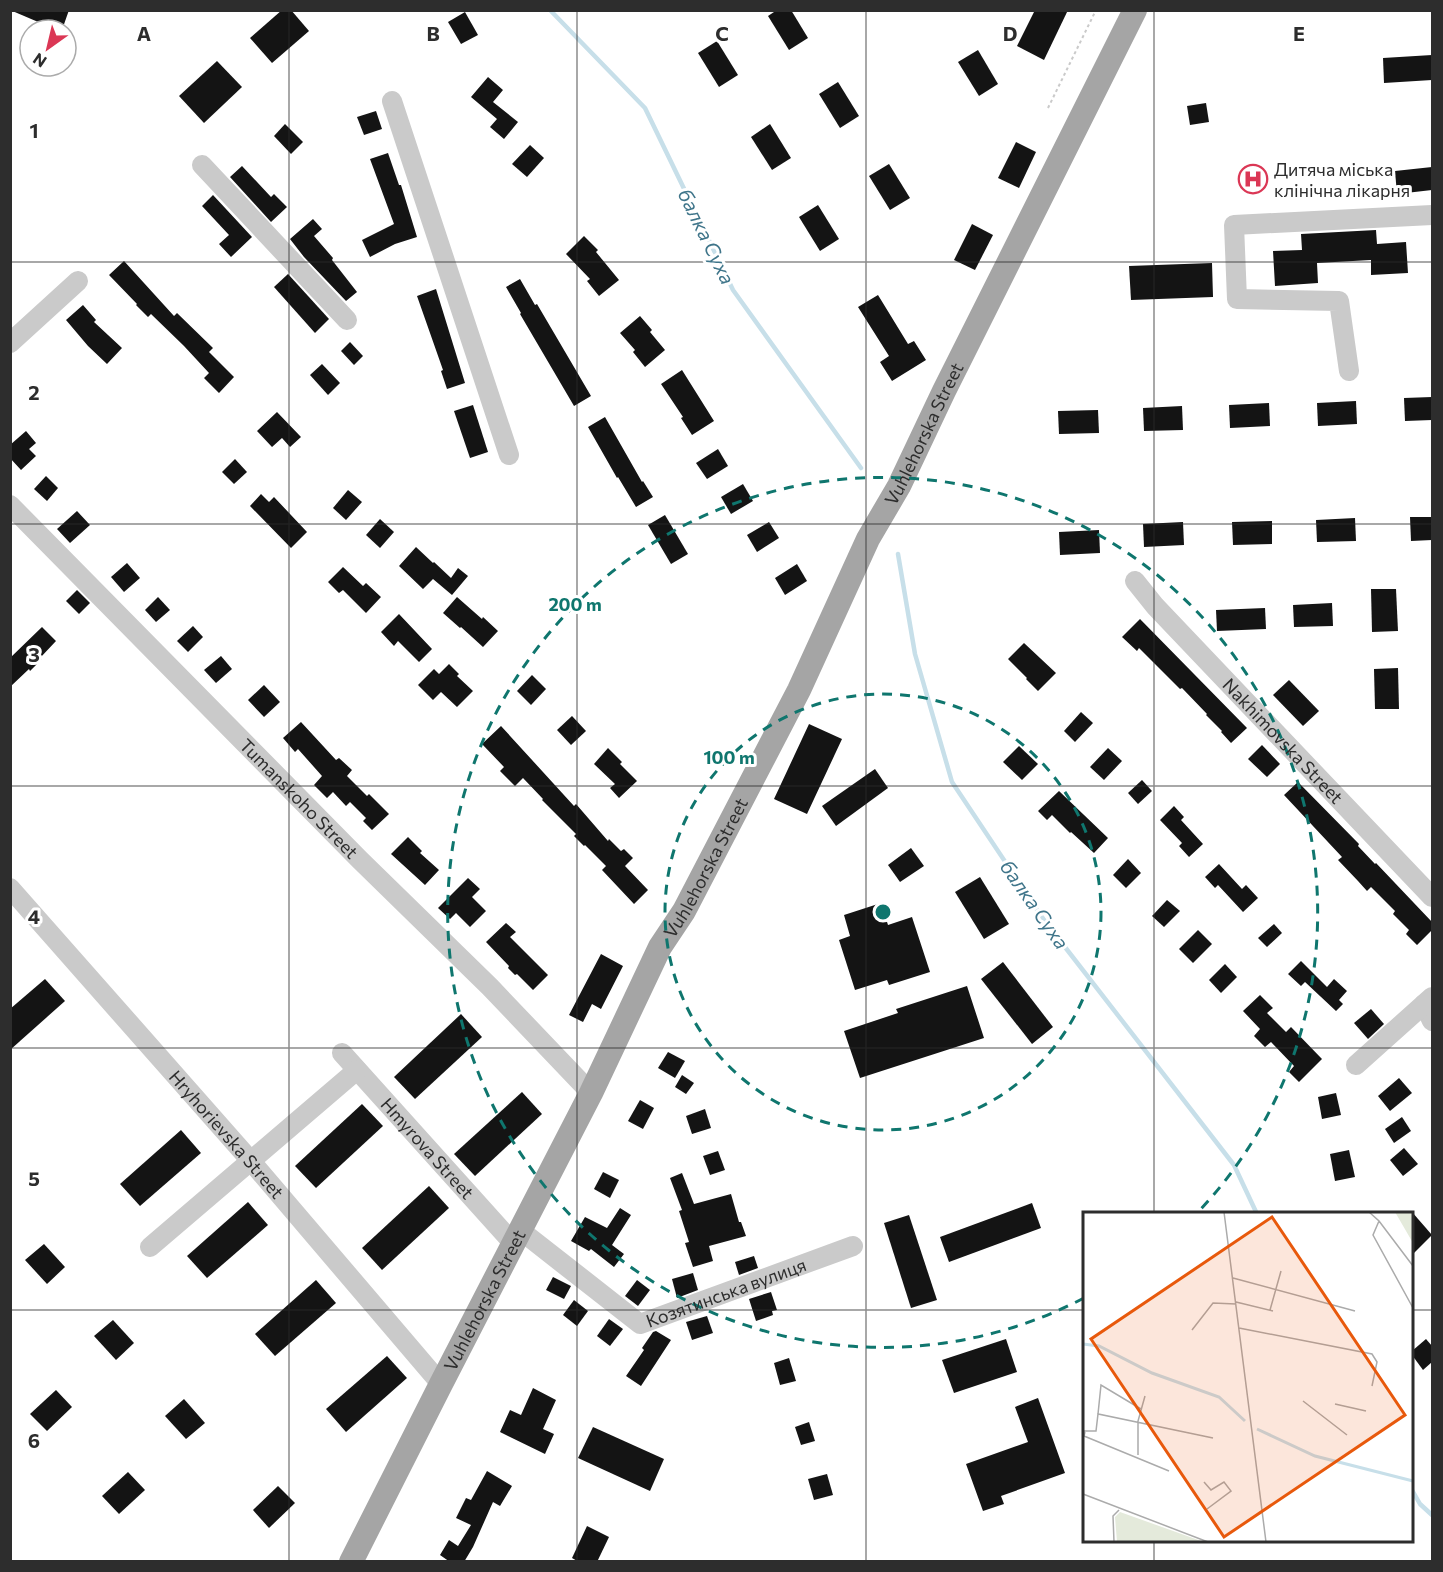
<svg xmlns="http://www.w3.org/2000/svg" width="1443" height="1572" font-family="Commissioner,sans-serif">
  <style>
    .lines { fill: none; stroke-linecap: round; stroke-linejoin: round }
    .stream { stroke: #c7dfe9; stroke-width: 4.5 }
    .building { fill: #141414 }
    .path { stroke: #cacaca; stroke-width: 2; stroke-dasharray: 3 3; stroke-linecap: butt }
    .minor { stroke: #cacaca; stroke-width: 20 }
    .major { stroke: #a5a5a5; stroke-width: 24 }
    .grid { fill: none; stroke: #2d2d2d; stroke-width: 1.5; stroke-opacity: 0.55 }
    .ring { fill: none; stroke: #0f766e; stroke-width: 3; stroke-dasharray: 10 8 }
    .labels { text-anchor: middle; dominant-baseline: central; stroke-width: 6; stroke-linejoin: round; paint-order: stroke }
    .poi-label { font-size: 18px; fill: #2d2d2d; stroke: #fff; text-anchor: start }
    .street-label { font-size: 18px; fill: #2d2d2d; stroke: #fff }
    .water-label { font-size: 20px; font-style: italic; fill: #3f758a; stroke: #fff }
    .inset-river { fill: none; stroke: #c7dfe9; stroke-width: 3 }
    .inset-road { fill: none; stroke: #ababab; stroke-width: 1.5 }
    .view { fill: #e8590c; fill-opacity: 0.15; stroke: #e8590c; stroke-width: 3 }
    .inset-edge { fill: none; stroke: #2d2d2d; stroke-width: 3 }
    .grid-label { font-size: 20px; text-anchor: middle; font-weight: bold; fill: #2d2d2d; stroke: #fff; stroke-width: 6; stroke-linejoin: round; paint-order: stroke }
    .centre { fill: #0f766e; stroke: #fff; stroke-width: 3 }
    .ring-label { font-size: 18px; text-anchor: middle; font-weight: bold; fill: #0f766e; stroke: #fff; stroke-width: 6; stroke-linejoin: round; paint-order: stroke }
  </style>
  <rect width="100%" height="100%" fill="#fff"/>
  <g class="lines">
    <g class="stream">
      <path d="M550 10 645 108 733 290 861 468"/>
      <path d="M898 554 915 654 952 782 1044 920 1234 1165 1257 1214"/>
      <path d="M1412 1490 1420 1504 1432 1515"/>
    </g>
  </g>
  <g class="building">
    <path d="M10 10H69L62 30H57Z"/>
    <path d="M282 10H291L309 31 272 63 250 38Z"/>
    <path d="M777 10H791L808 38 789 50 768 16Z"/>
    <path d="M1035 10H1068L1044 60 1017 46Z"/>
    <path d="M465 12 478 35 461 44 448 22Z"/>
    <path d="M717 41 738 75 719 87 698 53Z"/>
    <path d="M978 50 998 84 979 96 958 62Z"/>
    <path d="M1432 55V80L1384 83 1383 58Z"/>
    <path d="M217 61 242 87 204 123 179 96Z"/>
    <path d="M488 77 503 90 493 102 518 122 504 139 490 127 497 119 471 97Z"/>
    <path d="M838 82 859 116 840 128 819 94Z"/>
    <path d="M1206 103 1209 122 1190 125 1187 106Z"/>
    <path d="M376 111 382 129 364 135 357 117Z"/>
    <path d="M285 124 303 142 291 154 274 136Z"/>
    <path d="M770 124 791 158 772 170 751 137Z"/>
    <path d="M1016 142 1036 152 1019 188 998 178Z"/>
    <path d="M530 145 544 158 527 177 512 164Z"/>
    <path d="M388 153 399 185H401L417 237 395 244 370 257 362 240 394 224 370 159Z"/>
    <path d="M889 164 910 198 890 210 869 176Z"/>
    <path d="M242 166 271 197 274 194 287 207 271 222 230 177Z"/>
    <path d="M1432 167V190L1397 194 1395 171Z"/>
    <path d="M213 195 252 237 231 257 219 244 229 235 202 206Z"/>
    <path d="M818 205 839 239 820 251 799 217Z"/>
    <path d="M313 219 322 229 314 236 333 258 332 260 357 292 346 301 304 257 290 239Z"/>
    <path d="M972 224 993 235 975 270 954 260Z"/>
    <path d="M1376 230 1377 244 1406 242 1408 273 1371 275V260L1317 263 1318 283 1275 286 1273 251 1302 250 1301 234Z"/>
    <path d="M584 236 598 250 596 252 619 280 599 296 587 281 590 279 566 254Z"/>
    <path d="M124 261 174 316 177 313 213 348 209 352 234 377 219 393 204 378 209 373 184 346 151 314 148 317 136 305 137 304 109 275Z"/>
    <path d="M1212 263 1213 297 1131 300 1129 266Z"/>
    <path d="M288 274 329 319 315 333 274 287Z"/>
    <path d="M520 279 535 305 537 304 591 396 574 406 520 314 521 313 506 287Z"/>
    <path d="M436 289 465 383 447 389 441 371 443 370 417 296Z"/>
    <path d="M878 295 908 344 914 341 926 360 892 381 880 362 889 356 858 307Z"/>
    <path d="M83 305 96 320 94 322 122 348 107 364 88 346 66 320Z"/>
    <path d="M640 316 652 330 650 332 665 350 645 367 633 352 635 350 620 333Z"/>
    <path d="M350 342 363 356 354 365 341 351Z"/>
    <path d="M322 364 340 383 328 395 310 375Z"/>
    <path d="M682 370 714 421 692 435 681 418 683 417 661 384Z"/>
    <path d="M1432 397V420L1405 421 1404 398Z"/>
    <path d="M1356 401 1357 424 1318 426 1317 403Z"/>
    <path d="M1269 403 1270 426 1230 428 1229 405Z"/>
    <path d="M473 405 488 452 470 458 454 411Z"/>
    <path d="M1182 406 1183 430 1144 431 1143 408Z"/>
    <path d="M1098 410 1099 433 1059 434 1058 411Z"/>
    <path d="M277 412 301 437 290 447 282 438 272 447 257 431Z"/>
    <path d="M605 417 642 482 643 481 653 497 636 507 618 477 617 478 588 427Z"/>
    <path d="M26 431 36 443 29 449 36 456 21 470 10 458V445Z"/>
    <path d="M718 449 728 466 707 479 696 463Z"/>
    <path d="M235 459 247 472 234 484 222 472Z"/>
    <path d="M46 476 58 488 47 501 34 489Z"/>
    <path d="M743 484 753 501 731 514 721 497Z"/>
    <path d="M348 490 362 502 346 520 333 508Z"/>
    <path d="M261 494 269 502 274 497 307 532 291 548 250 506Z"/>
    <path d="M77 511 90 525 70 543 57 529Z"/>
    <path d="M665 515 688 554 671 564 648 525Z"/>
    <path d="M1410 517H1432V540L1411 541Z"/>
    <path d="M1355 518 1356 541 1317 542 1316 520Z"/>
    <path d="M380 519 394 532 380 548 366 535Z"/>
    <path d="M1272 521V544L1233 545 1232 522Z"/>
    <path d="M769 522 779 538 757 552 747 535Z"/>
    <path d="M1183 522 1184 545 1144 547 1143 524Z"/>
    <path d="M1099 530 1100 553 1060 555 1059 532Z"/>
    <path d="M416 547 433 563 434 562 451 578 458 568 468 576 452 595 433 579 423 589 399 566Z"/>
    <path d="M127 563 140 578 124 592 111 577Z"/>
    <path d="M797 564 807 581 785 595 775 578Z"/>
    <path d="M343 567 363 586 366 583 381 597 366 613 343 590 339 593 328 582Z"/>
    <path d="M1371 589H1396L1398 631 1372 632Z"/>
    <path d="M77 590 90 603 79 614 66 601Z"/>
    <path d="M158 597 170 610 156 622 145 610Z"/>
    <path d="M457 597 482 619 483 617 498 631 483 647 461 627 460 628 443 613Z"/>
    <path d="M1332 603 1333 626 1294 627 1293 605Z"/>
    <path d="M1265 608 1266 629 1217 631 1216 610Z"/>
    <path d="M399 614 432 649 419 662 398 641 394 646 381 632Z"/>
    <path d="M1140 619 1247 728 1231 743 1221 732 1222 731 1206 715 1207 714 1182 688 1180 689 1139 648 1137 651 1122 637Z"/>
    <path d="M193 626 203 637 188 652 177 641Z"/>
    <path d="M42 627 56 641 40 658 42 659 30 671 29 669 10 687V658Z"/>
    <path d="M1024 643 1056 673 1038 691 1026 679 1027 678 1008 659Z"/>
    <path d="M221 656 232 669 216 683 204 670Z"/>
    <path d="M449 664 459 674 457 676 473 691 457 707 441 692 433 700 418 685 434 669 439 674Z"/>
    <path d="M1398 668 1399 709H1375L1374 669Z"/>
    <path d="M532 675 546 689 531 705 517 691Z"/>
    <path d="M1289 680 1319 711 1303 726 1273 695Z"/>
    <path d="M264 685 280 702 264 717 248 700Z"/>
    <path d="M1081 712 1093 723 1075 742 1064 731Z"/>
    <path d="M572 716 586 731 571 745 557 730Z"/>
    <path d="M301 722 336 760 339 758 352 770 347 776 367 796 369 794 389 814 372 830 363 821 366 818 350 802 346 806 333 792 327 798 314 785 322 776 298 749 295 752 283 738Z"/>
    <path d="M809 724 842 739 807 814 774 799Z"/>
    <path d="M501 726 574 806 576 804 608 841 609 839 621 851 624 849 633 858 625 866 648 890 634 904 602 870 606 866 585 845 584 846 574 836 576 834 542 800 543 799 523 778 515 786 500 771 504 767 482 744Z"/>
    <path d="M1262 745 1280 764 1267 777 1248 759Z"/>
    <path d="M1019 746 1038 764 1022 780 1003 762Z"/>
    <path d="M608 748 622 762 620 764 637 781 619 798 610 788 615 784 594 764Z"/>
    <path d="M1108 748 1122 761 1104 780 1090 767Z"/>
    <path d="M875 769 888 788 836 826 822 806Z"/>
    <path d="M1142 780 1152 791 1138 804 1128 793Z"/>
    <path d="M1298 782 1359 844 1358 846 1375 864 1376 863 1432 922V930L1417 945 1406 934 1409 930 1393 914 1395 911 1371 887 1367 891 1358 881 1338 860 1342 857 1284 795Z"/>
    <path d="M1059 791 1108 838 1094 853 1071 832 1070 833 1052 815 1047 820 1038 811Z"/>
    <path d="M1174 806 1184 817 1181 820 1203 844 1189 857 1179 846 1182 843 1160 820Z"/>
    <path d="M408 837 422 851 420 853 439 870 425 885 391 854Z"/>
    <path d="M911 848 924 866 900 882 888 865Z"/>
    <path d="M1128 859 1141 873 1126 888 1113 875Z"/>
    <path d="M1219 864 1242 889 1246 885 1258 898 1243 912 1218 885 1215 888 1205 877Z"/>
    <path d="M980 877 1009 924 984 939 955 892Z"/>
    <path d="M468 878 480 889 472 897 486 911 470 927 456 913 450 919 438 908Z"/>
    <path d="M1167 900 1180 911 1164 927 1152 916Z"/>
    <path d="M881 903 888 925 912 917 930 972 889 985 887 980 855 990 839 940 850 936 844 915Z"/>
    <path d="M506 923 516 932 510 937 548 975 533 990 517 974 515 975 508 968 509 966 486 942Z"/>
    <path d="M1274 924 1282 933 1267 947 1258 938Z"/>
    <path d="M1198 930 1212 944 1193 963 1179 949Z"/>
    <path d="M601 954 623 966 601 1009 592 1004 583 1022 569 1015Z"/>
    <path d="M1301 961 1327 987 1334 979 1347 991 1339 1000 1343 1004 1336 1011 1305 982 1301 986 1288 974Z"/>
    <path d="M1003 962 1053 1027 1032 1044 981 979Z"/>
    <path d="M1225 964 1237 977 1221 993 1209 980Z"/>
    <path d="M45 979 65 1001 10 1050V1009Z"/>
    <path d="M967 986 984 1038 860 1078 844 1031 898 1013 896 1009Z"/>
    <path d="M1260 995 1273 1008 1267 1013 1286 1032 1291 1027 1322 1059 1299 1082 1289 1072 1294 1066 1271 1042 1265 1047 1254 1036 1260 1029 1243 1011Z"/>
    <path d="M1371 1009 1384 1024 1368 1039 1354 1023Z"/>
    <path d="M461 1014 482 1037 415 1099 394 1077Z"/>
    <path d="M668 1052 685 1061 675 1078 658 1068Z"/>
    <path d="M682 1075 694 1083 686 1094 675 1087Z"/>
    <path d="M1399 1078 1412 1093 1390 1111 1378 1096Z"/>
    <path d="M522 1092 542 1114 475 1176 454 1154Z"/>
    <path d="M1336 1093 1341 1115 1322 1119 1318 1097Z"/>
    <path d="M640 1100 654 1108 643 1129 628 1121Z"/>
    <path d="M362 1104 383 1126 316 1188 295 1166Z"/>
    <path d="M705 1109 711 1128 692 1134 686 1116Z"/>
    <path d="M1402 1117 1411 1131 1394 1143 1385 1129Z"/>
    <path d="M181 1130 201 1153 140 1206 120 1184Z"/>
    <path d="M1404 1148 1418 1164 1403 1176 1390 1160Z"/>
    <path d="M1349 1150 1355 1177 1335 1181 1330 1154Z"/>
    <path d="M718 1151 725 1170 710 1175 703 1156Z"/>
    <path d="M603 1172 619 1180 610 1198 594 1189Z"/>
    <path d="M682 1173 694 1204 731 1194 739 1222H741L746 1236 709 1246 713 1261 693 1267 685 1243 689 1242 679 1211 682 1210 670 1178Z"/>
    <path d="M429 1186 449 1208 382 1270 362 1248Z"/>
    <path d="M248 1202 268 1225 207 1278 187 1256Z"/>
    <path d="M1032 1203 1041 1228 949 1262 940 1237Z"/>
    <path d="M620 1208 631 1215 612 1245 624 1254 614 1267 591 1249 589 1251 571 1241 585 1217 607 1228Z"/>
    <path d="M1412 1212 1432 1235 1412 1255Z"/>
    <path d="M909 1215 937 1300 911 1308 884 1223Z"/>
    <path d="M44 1244 65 1267 47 1284 25 1260Z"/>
    <path d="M754 1256 758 1268 739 1275 735 1262Z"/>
    <path d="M693 1273 698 1290 677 1298 672 1279Z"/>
    <path d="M553 1277 571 1286 564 1299 546 1290Z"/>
    <path d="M316 1280 336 1303 275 1356 255 1334Z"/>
    <path d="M637 1280 650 1290 638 1306 625 1296Z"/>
    <path d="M771 1292 777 1310 772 1311 773 1315 756 1321 749 1299Z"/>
    <path d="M574 1300 588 1311 577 1326 563 1315Z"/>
    <path d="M707 1316 713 1333 692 1340 686 1322Z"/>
    <path d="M609 1319 623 1329 610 1346 597 1336Z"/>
    <path d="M113 1320 134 1343 116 1360 94 1336Z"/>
    <path d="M656 1331 671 1340 641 1386 626 1376 644 1350 642 1348 653 1332Z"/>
    <path d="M1006 1339 1017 1372 954 1393 942 1360Z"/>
    <path d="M1426 1339 1432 1346V1362L1423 1370 1412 1355V1351Z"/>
    <path d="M387 1356 407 1378 346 1432 326 1409Z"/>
    <path d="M789 1358 796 1381 780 1385 774 1363Z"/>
    <path d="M533 1388 556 1400 543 1429 554 1434 545 1454 500 1432 510 1410 521 1415Z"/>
    <path d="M56 1390 72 1407 47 1431 30 1414Z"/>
    <path d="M1038 1398 1065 1473 1001 1496 1004 1504 983 1511 966 1464 1028 1442 1015 1407Z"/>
    <path d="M184 1399 205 1423 186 1439 165 1416Z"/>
    <path d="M809 1422 815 1441 801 1445 795 1427Z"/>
    <path d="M593 1427 664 1459 650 1491 578 1458Z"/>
    <path d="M487 1471 512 1486 500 1506 493 1502 473 1547 464 1562H450L440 1555 449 1540 458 1546 471 1525 456 1518 466 1498 471 1500Z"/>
    <path d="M128 1472 145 1490 119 1514 102 1496Z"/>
    <path d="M827 1474 833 1495 814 1500 808 1479Z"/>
    <path d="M278 1486 295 1503 269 1528 253 1510Z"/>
    <path d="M587 1526 609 1537 597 1562H579L572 1558Z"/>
  </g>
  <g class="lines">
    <path class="path" d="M1048 108 1096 10"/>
    <g class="minor">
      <path d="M392 101 509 455"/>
      <path d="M202 165 347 320"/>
      <path d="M10 343 78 281"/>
      <path d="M1349 371 1339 301 1237 299 1234 225 1432 215"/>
      <path id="s1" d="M10 505 360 860 490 987 591 1093"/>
      <path id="s2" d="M1135 581 1155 606 1432 897"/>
      <path id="s3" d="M10 888 250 1160 441 1384"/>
      <path d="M1424 1004 1432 1021"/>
      <path id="s4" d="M342 1053 513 1243"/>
      <path d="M1356 1065 1432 997"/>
      <path id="s5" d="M520 1230 640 1324 853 1246"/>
      <path d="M150 1247 357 1070"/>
    </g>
    <path class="major" id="s6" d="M351 1562 441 1384 591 1093 660 947 684 911 799 690 868 539 899 486 944 391 1135 10"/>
  </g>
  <path class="grid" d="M289 10V1562M577 10V1562M866 10V1562M1154 10V1214M10 262H1432M10 524H1432M10 786H1432M10 1048H1432M10 1310H1084M1412 1310H1432M1154 1540V1562"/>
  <g class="ring">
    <circle cx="883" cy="912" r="218"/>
    <path d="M1084 1298A435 435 0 1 1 1199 1211"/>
  </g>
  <defs>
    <g id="hospital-ring" transform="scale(1.5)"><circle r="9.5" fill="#fff" stroke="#db3755" stroke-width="1.5"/><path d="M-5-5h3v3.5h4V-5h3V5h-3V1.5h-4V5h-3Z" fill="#db3755"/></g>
  </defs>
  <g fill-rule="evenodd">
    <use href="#hospital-ring" x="1253" y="179"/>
  </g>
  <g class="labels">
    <g class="poi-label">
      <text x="1274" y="169">Дитяча міська<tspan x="1274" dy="21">клінічна лікарня</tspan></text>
    </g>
    <g class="street-label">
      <text stroke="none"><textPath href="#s6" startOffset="1266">Vuhlehorska Street</textPath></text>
      <text stroke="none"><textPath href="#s2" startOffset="218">Nakhimovska Street</textPath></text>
      <text stroke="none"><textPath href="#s1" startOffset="412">Tumanskoho Street</textPath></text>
      <text stroke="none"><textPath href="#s6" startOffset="780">Vuhlehorska Street</textPath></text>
      <text stroke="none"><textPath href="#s3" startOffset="328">Hryhorievska Street</textPath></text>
      <text stroke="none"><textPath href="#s4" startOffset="128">Hmyrova Street</textPath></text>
      <text stroke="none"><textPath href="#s5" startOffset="244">Козятинська вулиця</textPath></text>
      <text stroke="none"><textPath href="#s6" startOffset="294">Vuhlehorska Street</textPath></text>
    </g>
    <g class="water-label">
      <text transform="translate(707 236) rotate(64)">балка Суха</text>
      <text transform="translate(1035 904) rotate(55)">балка Суха</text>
    </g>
  </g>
  <g transform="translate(1083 1212)">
    <rect width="330" height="330" fill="#fff"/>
    <path d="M312 0H330V31ZM37 300 121 330H34L32 305Z" fill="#e4eadb"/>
    <path class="inset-river" d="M0 132 16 134 69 161 136 185 162 209M174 217 232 244 330 269"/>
    <path class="inset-road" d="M141 0 183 330M286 0 296 9 290 23 330 96M296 9 330 54M150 66 272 99M153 90 190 99M187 98 198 59M156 116 289 142 294 150 289 174M109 118 130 91 153 92M220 189 264 223M252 192 283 199M15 202 18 173 58 197M0 219H13L15 202 130 226M2 220 1 224 86 259M55 243V209L62 184M121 270 128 278 141 270 148 279 124 297M0 282 125 330M31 330 30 304 36 298"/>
    <path class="view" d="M189 5 322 203 141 325 8 127Z"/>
    <rect width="330" height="330" class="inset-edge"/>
  </g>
  <g class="grid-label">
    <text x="144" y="41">A</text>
    <text x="433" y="41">B</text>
    <text x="722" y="41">C</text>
    <text x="1010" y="41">D</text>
    <text x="1299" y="41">E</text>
    <text x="34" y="138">1</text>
    <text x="34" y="400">2</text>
    <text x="34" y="662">3</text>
    <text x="34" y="924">4</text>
    <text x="34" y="1186">5</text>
    <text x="34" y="1448">6</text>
  </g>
  <circle cx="883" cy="912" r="9" class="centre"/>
  <g class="ring-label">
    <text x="575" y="611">200 m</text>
    <text x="729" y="764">100 m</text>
  </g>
  <rect width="1443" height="1572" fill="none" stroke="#2d2d2d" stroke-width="24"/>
  <g transform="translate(48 48) rotate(214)"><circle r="28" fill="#ffffff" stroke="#ababab" stroke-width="1.5"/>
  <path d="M0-4.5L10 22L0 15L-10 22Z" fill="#db3755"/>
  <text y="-9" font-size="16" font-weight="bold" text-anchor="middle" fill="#2d2d2d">N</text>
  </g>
</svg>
